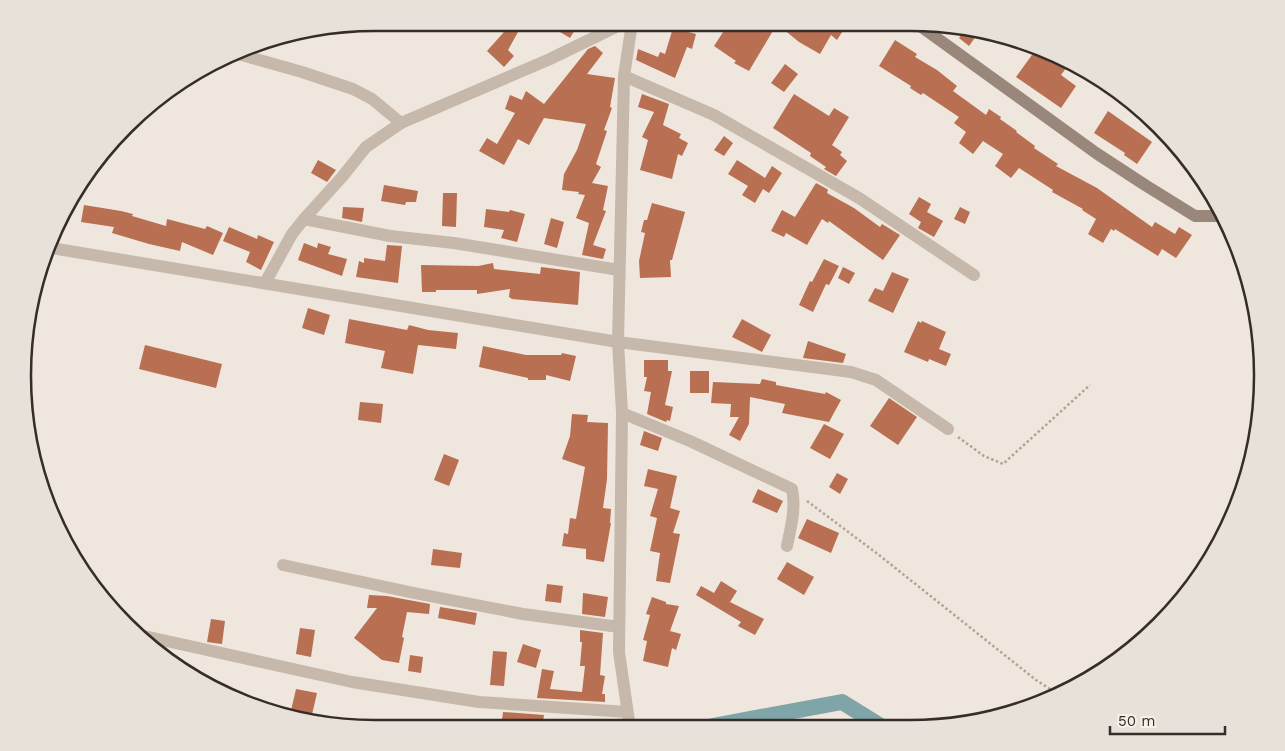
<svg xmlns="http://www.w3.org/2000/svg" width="1285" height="751" font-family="'Work Sans',sans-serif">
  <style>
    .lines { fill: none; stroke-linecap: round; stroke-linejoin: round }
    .canal { stroke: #7fa5a9; stroke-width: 16 }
    .building { fill: #b86f52 }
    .path { stroke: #b1a294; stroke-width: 2.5; stroke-dasharray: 2.5 2.5; stroke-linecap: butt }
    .street { stroke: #c6b8aa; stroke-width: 12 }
    .secondary { stroke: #99877c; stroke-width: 12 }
    .rim { fill: none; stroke: #342d29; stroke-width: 2.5 }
  </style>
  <rect width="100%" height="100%" fill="#efe7dd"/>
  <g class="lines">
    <path class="canal" d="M702 728 842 702 884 728"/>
  </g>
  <g class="building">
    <path d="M512 23H523L508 50 514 56 504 67 487 51Z"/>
    <path d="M545 23H579L570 38Z"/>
    <path d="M729 23H848L837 40 831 35 820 54 799 42 777 24 749 71 734 63 736 61 714 46Z"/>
    <path d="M673 28 696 34 692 49 687 47 675 78 636 60 638 49 658 57 660 52 665 54Z"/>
    <path d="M965 30 979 32 969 46 959 38Z"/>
    <path d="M895 40 917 54 915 57 937 70 957 86 953 91 986 115 989 109 1001 117 1000 119 1017 131 1016 132 1035 146 1034 148 1058 164 1056 166 1097 188 1152 227 1155 222 1175 234 1179 227 1192 235 1176 258 1162 249 1158 256 1115 229 1114 231 1111 229 1103 243 1088 234 1096 219 1082 210 1083 209 1052 192 1053 190 1019 168 1011 178 995 166 1003 154 983 141 973 154 959 143 966 132 954 123 959 117 923 93 921 95 910 88 911 86 879 66Z"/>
    <path d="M595 46 603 53 587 74 615 78 610 107 612 108 604 130 607 131 596 164 601 167 592 183 608 186 603 210 606 211 593 245 606 249 603 259 582 255 589 223 576 218 585 195 578 194 579 192 562 190 564 174 577 150 586 124 544 118 529 145 518 139 504 165 479 151 487 138 497 144 515 113 505 109 510 95 522 100 526 91 544 104 588 49Z"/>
    <path d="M1037 48 1069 64 1061 75 1076 86 1061 108 1016 77Z"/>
    <path d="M785 64 798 74 784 92 771 83Z"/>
    <path d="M642 94 669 104 663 125 681 134 679 138 688 143 682 156 678 154 672 179 640 170 648 140 642 137 654 112 638 107Z"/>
    <path d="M794 94 829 116 834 108 849 117 832 145 842 152 840 155 847 161 836 176 824 169 826 167 810 156 811 153 773 128Z"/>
    <path d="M1108 111 1152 142 1137 164 1124 155 1125 153 1094 133Z"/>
    <path d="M724 136 733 143 724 156 714 150Z"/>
    <path d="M318 160 336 170 327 182 311 173Z"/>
    <path d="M737 160 765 178 772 166 782 173 769 193 763 189 755 203 742 195 748 186 728 174Z"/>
    <path d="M816 183 827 189 828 190 827 193 854 208 880 227 882 224 900 235 883 260 829 221 828 223 822 219 807 245 786 233 784 237 771 231 782 210 795 217Z"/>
    <path d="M384 185 418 191 416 202H406L405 205 381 201Z"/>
    <path d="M443 193H457L456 227 442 226Z"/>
    <path d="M919 197 931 204 927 212 943 221 934 237 918 228 921 222 909 214Z"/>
    <path d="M652 203 685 212 672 260H670L671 277 640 278 639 261 645 233 641 232 644 220H647Z"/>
    <path d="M84 205 121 211 133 214 132 216 166 226 167 219 205 229 207 226 223 233 213 255 182 242 180 251 149 244 112 233 114 227 81 222Z"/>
    <path d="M343 207 364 208 362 222 342 218Z"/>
    <path d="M960 207 970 212 965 224 954 219Z"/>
    <path d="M486 209 509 212 510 210 525 214 517 242 501 238 504 230 484 227Z"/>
    <path d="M551 218 564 222 557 248 544 244Z"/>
    <path d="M229 227 257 239 258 235 274 242 261 270 246 262 250 252 223 241Z"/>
    <path d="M304 243 317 248 318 243 331 247 328 254 347 259 342 276 298 260Z"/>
    <path d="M387 245 402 246 398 283 356 277 359 261 364 263V258L385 261Z"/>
    <path d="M824 259 839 266 829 285 826 284 813 312 799 305 810 281 812 282Z"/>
    <path d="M493 263 494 269 540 274 541 267 580 272 578 305 512 299 509 297 510 289 477 294V290H436V292H422L421 265 478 266Z"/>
    <path d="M843 267 855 273 849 284 838 278Z"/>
    <path d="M892 272 909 279 893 313 868 301 875 288 883 291Z"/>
    <path d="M308 308 330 315 324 335 302 328Z"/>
    <path d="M349 319 407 330 409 325 428 330 458 333 456 349 418 345 413 374 381 368 385 351 345 343Z"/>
    <path d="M742 319 771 335 762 352 732 337Z"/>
    <path d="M918 321 921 323 922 321 946 332 939 349 951 354 946 366 929 359 928 362 904 352Z"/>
    <path d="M808 341 846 354 843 363 803 358Z"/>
    <path d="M145 345 222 364 216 388 139 369Z"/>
    <path d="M483 346 526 355H561L562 353 576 356 570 381 546 375V380H528V378L479 367Z"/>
    <path d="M644 360H668V371H672L665 405 673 407 670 421 667 420 666 422 647 414 651 392 644 391 647 377H644Z"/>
    <rect x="690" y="371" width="19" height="22"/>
    <path d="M762 379 776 382V385L825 394 826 392 841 400 829 422 782 413 785 404 750 397 749 424 740 441 729 435 739 417H730L731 404 711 403 713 382 760 384Z"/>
    <path d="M889 398 917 417 898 445 870 426Z"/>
    <path d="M360 402 383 404 381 423 358 420Z"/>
    <path d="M572 414 588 415 587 422 608 423 607 479 603 508 611 509 610 523H611L604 562 586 559V549L562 546 564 533 568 534 570 518 576 519 585 467 562 459 570 436Z"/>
    <path d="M824 424 844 434 830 459 810 448Z"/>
    <path d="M644 431 662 438 658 451 640 445Z"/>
    <path d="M444 454 459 460 449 486 434 480Z"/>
    <path d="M648 469 677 476 670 508 680 511 673 533 680 534 670 583 656 581 660 553 650 551 657 518 650 516 658 489 644 486Z"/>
    <path d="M837 473 848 479 840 494 829 487Z"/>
    <path d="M758 489 783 501 777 513 752 502Z"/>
    <path d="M807 519 839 533 831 553 798 538Z"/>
    <path d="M433 549 462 553 460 568 431 565Z"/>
    <path d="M787 562 814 577 804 595 777 579Z"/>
    <path d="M721 581 737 591 730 602 764 619 755 635 738 626 741 622 696 595 701 586 714 593Z"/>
    <path d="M547 584 563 586 561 603 545 601Z"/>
    <path d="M583 593 608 597 605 617 582 614Z"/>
    <path d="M369 595 387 596 430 604 429 614 407 612 402 637 404 638 399 663 382 660 354 638 377 608H367Z"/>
    <path d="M652 597 666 602V604L679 606 670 631 681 634 676 650 672 648 668 667 643 661 647 641 643 640 650 615 646 614Z"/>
    <path d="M440 607 477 613 475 625 438 618Z"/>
    <path d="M211 619 225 621 222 644 207 642Z"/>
    <path d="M300 628 315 630 311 657 296 654Z"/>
    <path d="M580 630 603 633 600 675 605 676 602 694H605V702L537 698 542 669 554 671 550 689 582 692 585 666H580L582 642H580Z"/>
    <path d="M523 644 541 650 536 668 517 662Z"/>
    <path d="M493 651 507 652 504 686 490 685Z"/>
    <path d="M410 655 423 657 421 673 408 671Z"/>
    <path d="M296 689 317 693 311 719 290 715Z"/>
    <path d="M503 712 544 715 542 728H501Z"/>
  </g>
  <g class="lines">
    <g class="path">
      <path d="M958 437 984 456 1003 464 1090 385"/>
      <path d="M807 501 879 555 1036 680 1058 694"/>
    </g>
    <g class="street">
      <path d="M238 54 302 72 353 89 372 99 401 123"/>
      <path d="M624 76 714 115 859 198 974 275"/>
      <path d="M304 219 390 236 454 243 619 270"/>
      <path d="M51 248 618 342 851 372 876 380 948 429"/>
      <path d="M265 283 292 234 304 219 342 177 366 147 401 123 550 59 624 23"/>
      <path d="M622 413 690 441 792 489C796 508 791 527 787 546"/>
      <path d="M283 565 414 593 523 614 619 627"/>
      <path d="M144 636 352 682 479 702 627 712"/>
      <path d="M630 728 619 652 622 413 618 342 624 76 632 23"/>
    </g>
    <path class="secondary" d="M916 23 1096 153 1145 185 1195 216H1222"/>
  </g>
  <path d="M0 0H1285V751H0ZM375 31H910A344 344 0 0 1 1254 375V376A344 344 0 0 1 910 720H375A344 344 0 0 1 31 376V375A344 344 0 0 1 375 31Z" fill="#e7e1d9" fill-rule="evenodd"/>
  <path class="rim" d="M375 31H910A344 344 0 0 1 1254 375V376A344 344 0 0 1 910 720H375A344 344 0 0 1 31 376V375A344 344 0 0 1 375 31Z"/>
  <path d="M1110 726v8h115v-8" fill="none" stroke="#342d29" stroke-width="2.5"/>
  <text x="1118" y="726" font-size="15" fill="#342d29" stroke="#f7f1e8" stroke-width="4" paint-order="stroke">50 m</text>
</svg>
